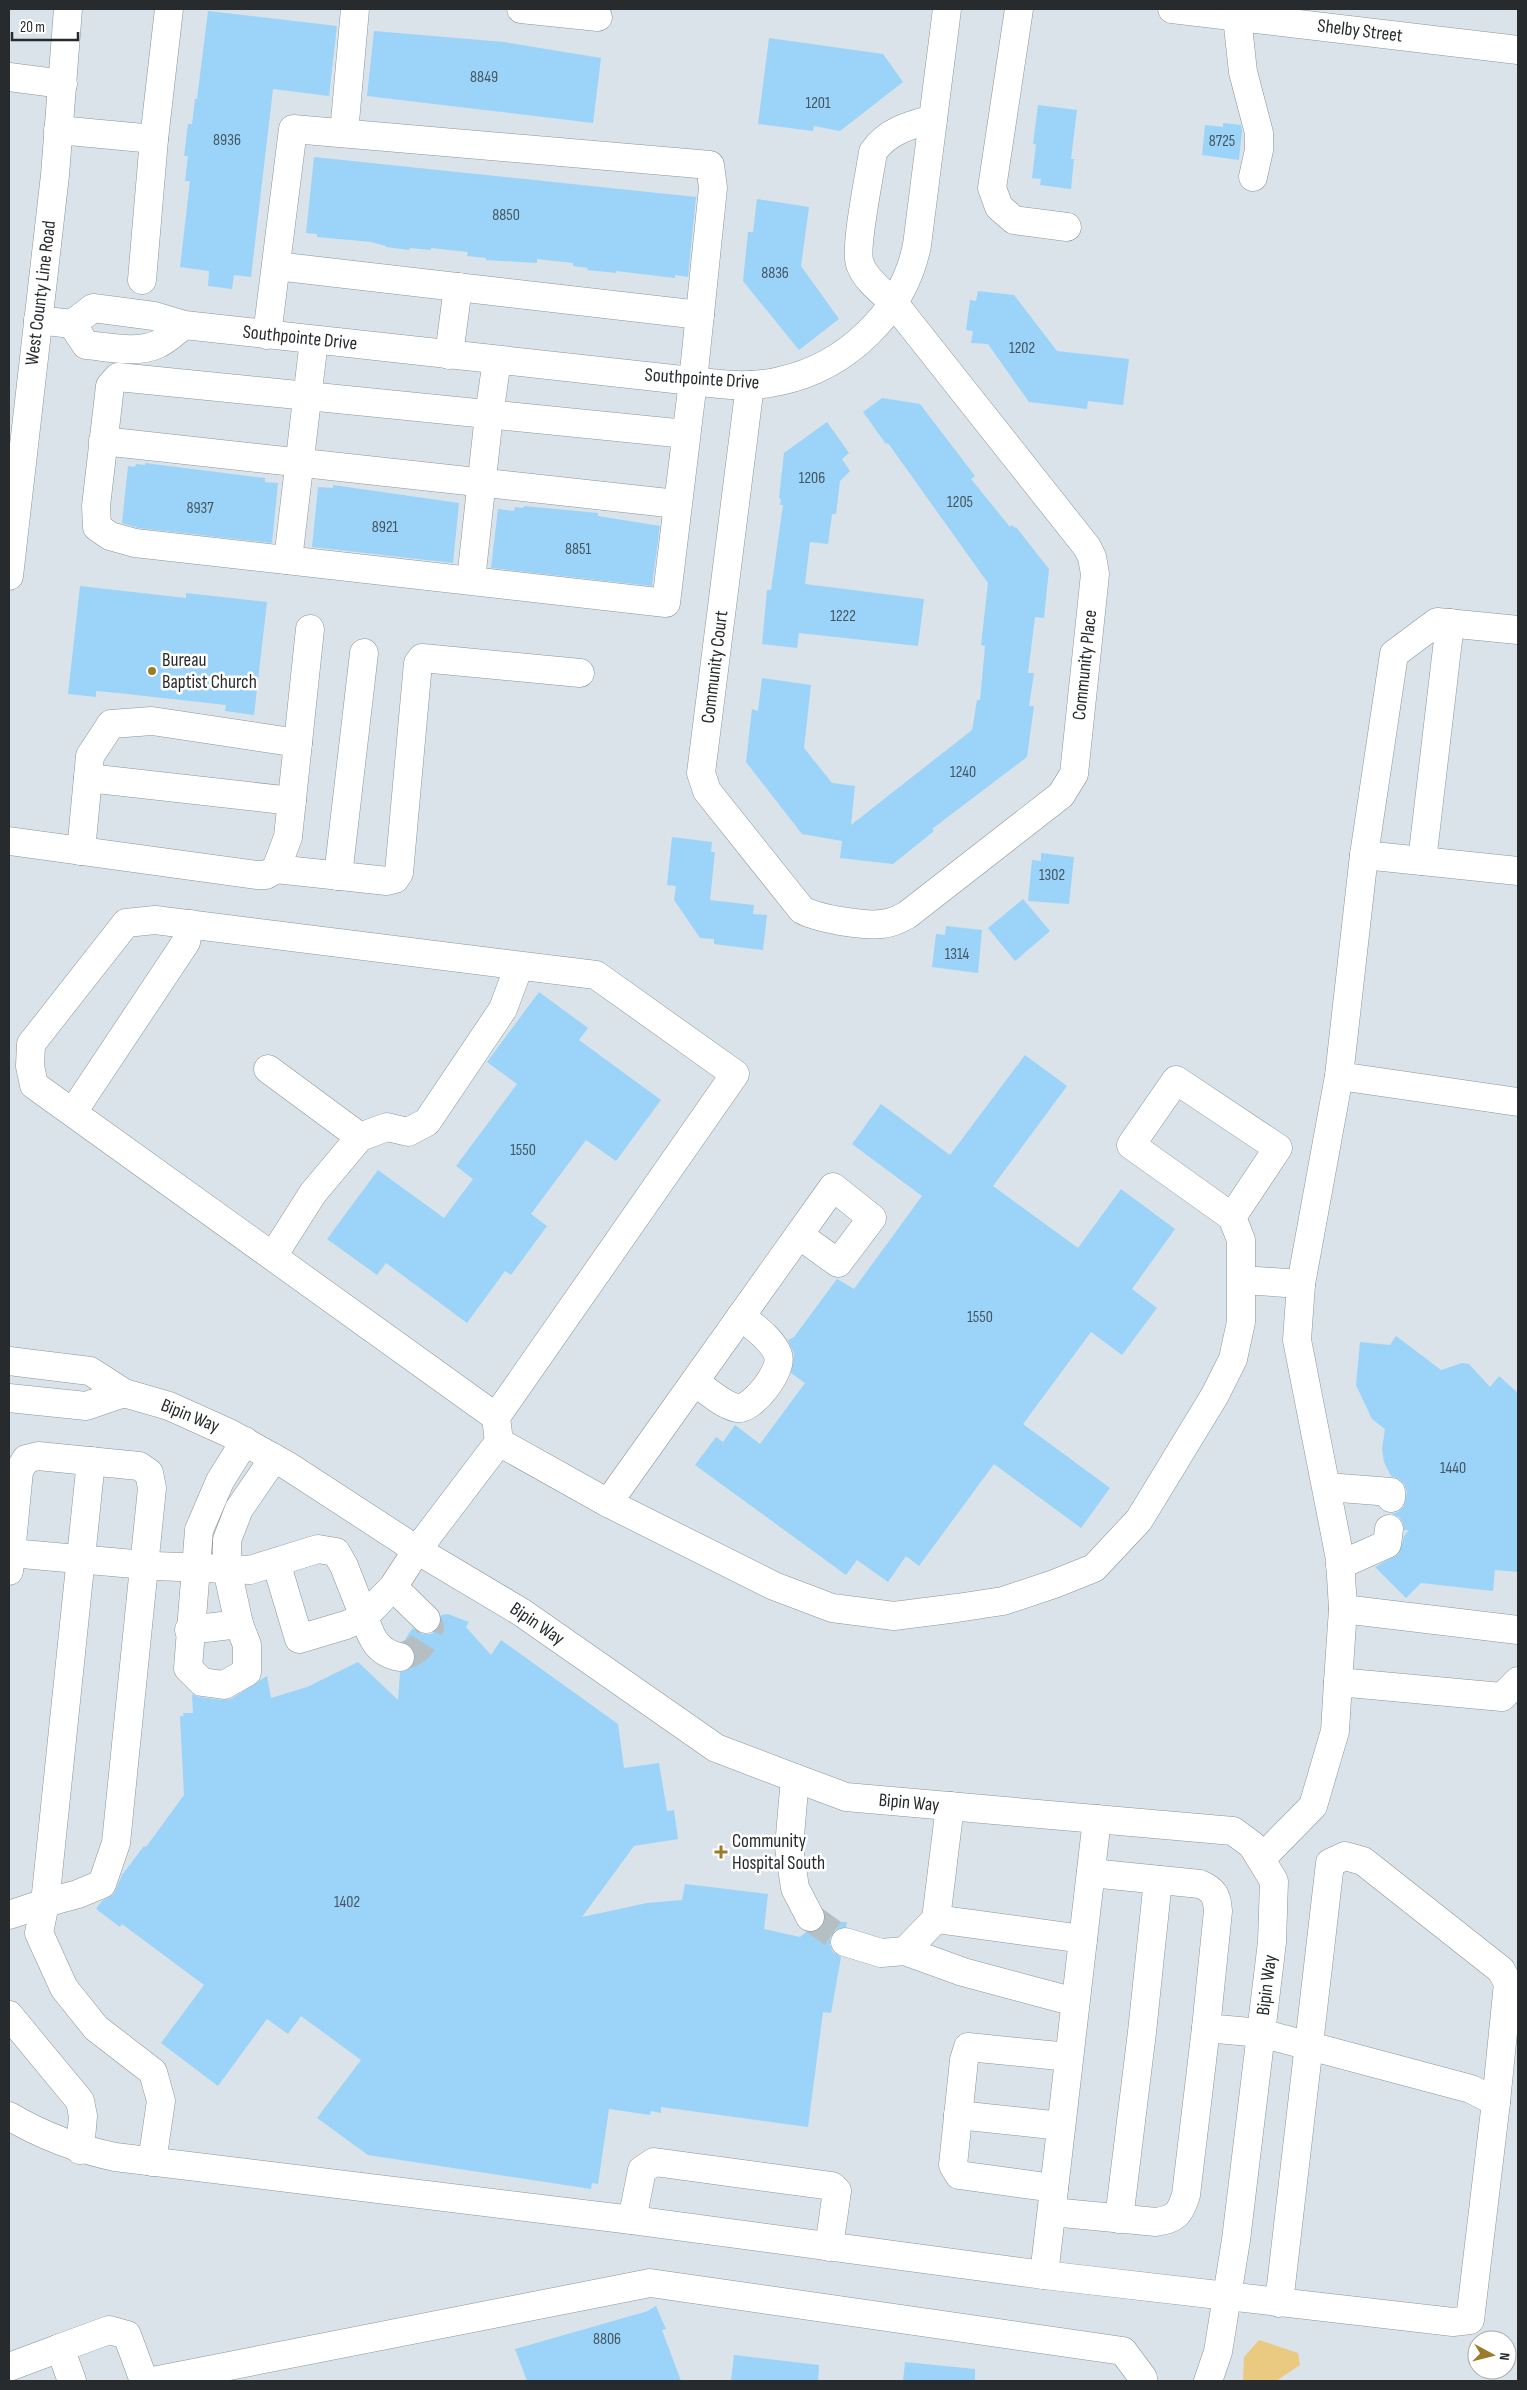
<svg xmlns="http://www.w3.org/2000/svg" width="1527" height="2390" font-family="'Sofia Sans Condensed',sans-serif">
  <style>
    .green { fill: #e9ca80 }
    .building { fill: #9bd4f8 }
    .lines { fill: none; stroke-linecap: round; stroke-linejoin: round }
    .minor-tunnel { stroke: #b5bec3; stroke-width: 28; stroke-dasharray: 28 14; stroke-linecap: butt }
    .minor-casing { stroke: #8c959a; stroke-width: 29 }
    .major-casing { stroke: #8c959a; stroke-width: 29 }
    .minor { stroke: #fff; stroke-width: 28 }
    .major { stroke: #fff; stroke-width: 28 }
    .poi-dot { fill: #9b7b25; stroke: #fff; stroke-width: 2 }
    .labels { text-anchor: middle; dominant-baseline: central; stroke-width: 5; stroke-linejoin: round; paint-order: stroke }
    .number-label { font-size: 16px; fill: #445560 }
    .street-label { font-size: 19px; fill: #272b2d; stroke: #fff }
    .poi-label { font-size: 19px; fill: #272b2d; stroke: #fff; text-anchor: start }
  </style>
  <rect width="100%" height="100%" fill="#d9e3e9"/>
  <path class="green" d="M1259 2340 1298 2353 1300 2365 1276 2381H1243L1244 2357Z"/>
  <g class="building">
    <path d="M208 11 337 26 329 96 273 89 251 277 234 275 232 289 208 286 209 271 180 267 190 181H185L188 156H184L188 124H192L195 99H197Z"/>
    <path d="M374 31 504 42 601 58 593 123 367 96Z"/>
    <path d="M769 38 883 54 903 82 840 131 814 126 813 131 758 124Z"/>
    <path d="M1038 105 1077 110 1071 159H1074L1071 189 1040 185 1041 179 1032 178 1036 144H1033Z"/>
    <path d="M1223 123 1241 125 1242 131 1239 160 1202 155 1205 125 1223 127Z"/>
    <path d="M314 157 696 197 688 277 675 275V278L616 271V273L587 270 588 268 573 266V263L537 259V263L486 260V258L467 256 468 252 431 248V250L410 248 409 250 386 247V246L371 242 317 237V234L306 233Z"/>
    <path d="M757 199 809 207 801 266 839 319 799 350 743 281 748 232H753Z"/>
    <path d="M978 291 1014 295 1057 351 1129 359 1123 405 1088 401 1087 409 1029 402 988 344 971 343 973 331 966 330 970 300 976 301Z"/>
    <path d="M882 398 920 404 975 476 971 479 1010 527 1012 525 1015 528 1016 527 1049 569 1044 618 1035 617 1028 673H1034L1029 706H1034L1027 757 932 829 934 831 893 864 840 858 842 841 802 834 746 762 752 709 758 711 762 678 811 685 804 748 832 783 855 786 851 825 972 730 977 700H980L985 646 981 645 988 583 888 443 886 444 863 412Z"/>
    <path d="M827 422 849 453 842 459 850 471 840 481 836 514H832L828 544 810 542 805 584 924 599 918 646 799 633 797 648 762 644 767 590H771L783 505H780L781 499 779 498 784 453Z"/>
    <path d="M145 463 265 478V482L278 483 272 543 138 528 122 523 128 466 135 467 136 464 145 465Z"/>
    <path d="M333 485 459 503 453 563 312 547 318 487 333 488Z"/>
    <path d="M524 506 598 513V516L660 526 652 586 491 568 498 509 514 511 515 507 523 508Z"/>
    <path d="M80 586 186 598V593L267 602 254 715 225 711 226 705 118 693 96 691V697L68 694Z"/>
    <path d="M672 837 712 842 711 852H715L710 900 754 905 753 914 767 915 763 950 714 944V939L700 938 674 900 676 886 667 885Z"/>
    <path d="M1041 853 1074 857 1069 904 1028 901 1032 860 1041 861Z"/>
    <path d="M1023 899 1050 931 1015 961 988 928Z"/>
    <path d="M946 926 982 930 978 973 932 967 936 934 945 935Z"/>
    <path d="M539 992 588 1028 579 1040 661 1100 616 1161 586 1140 531 1214 547 1226 511 1275 505 1271 467 1323 386 1263 377 1275 327 1239 378 1170 444 1218 473 1179 456 1166 517 1084 487 1062Z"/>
    <path d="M1025 1055 1067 1086 993 1186 1078 1248 1121 1189 1175 1229 1132 1289 1157 1308 1122 1355 1091 1332 1023 1424 1110 1488 1081 1528 994 1464 919 1566 906 1556 888 1582 857 1560 846 1575 695 1465 716 1437 723 1442 735 1425 760 1444 805 1383 791 1373 794 1354 788 1340 794 1337 837 1279 854 1289 922 1196 852 1144 881 1104 950 1155Z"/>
    <path d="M1396 1336 1441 1370 1462 1363 1469 1364 1490 1387 1499 1376 1518 1393V1572L1495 1570 1493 1591 1421 1583 1406 1598 1375 1567 1399 1554 1404 1536 1409 1530H1404L1403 1523 1399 1517 1391 1514 1398 1512 1404 1506 1407 1492 1404 1484 1399 1479 1391 1476 1384 1462 1382 1449 1385 1429 1372 1419 1356 1385 1360 1342 1390 1345Z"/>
    <path d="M448 1614 469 1622 466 1627 491 1655 501 1640 618 1724 624 1768 659 1763 667 1811 674 1810 678 1839 634 1846 582 1917 647 1903 682 1900 685 1884 768 1894 764 1929 800 1937 806 1932 818 1931 824 1922H847L846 1927 835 1930 830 1938V1945L833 1952 841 1957 831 2013 823 2012 808 2127 661 2107V2113L651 2111 650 2115 609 2109 598 2184 592 2183 591 2189 368 2155 317 2118 361 2060 301 2016 288 2034 267 2019 218 2086 161 2043 204 1985 122 1924 120 1927 96 1909 102 1901 114 1894 122 1875 144 1846 146 1847 184 1795 180 1716H184L183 1713H193L192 1694 200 1697 222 1700 231 1699 267 1676 271 1698 307 1687 358 1662 398 1700 400 1672 411 1668 415 1660V1652L411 1646 404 1642 409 1633 413 1628 422 1634H431L438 1629 441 1623V1615Z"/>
    <path d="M656 2306 666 2329 662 2330 681 2381H527L515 2349 648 2311Z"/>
    <path d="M734 2355 819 2365 818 2381H731Z"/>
    <path d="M905 2362 975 2369V2381H903Z"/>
  </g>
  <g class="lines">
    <g class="minor-tunnel">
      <path d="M400 1657C419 1652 423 1645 430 1627L426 1619"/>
      <path d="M810 1917 845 1942"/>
    </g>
    <g class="minor-casing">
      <g id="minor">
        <path d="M521 9 598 17"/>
        <path d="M1019 9 992 188 999 207 1014 220 1067 227"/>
        <path d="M1172 9 1518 50"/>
        <path d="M1237 17 1243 72 1259 133V150L1253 177"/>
        <path d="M9 77 63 84"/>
        <path d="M58 130 154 139 169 9"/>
        <path d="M344 133 355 9"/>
        <path d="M276 266 700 315"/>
        <path d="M142 280 154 139"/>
        <path d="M38 320 72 324 93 308 154 316 184 325 719 384C740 386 760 386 780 381 846 367 904 312 917 245L947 9"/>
        <path d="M72 324 86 345C109 347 137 354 158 344 167 340 176 331 184 325"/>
        <path d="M267 335 293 129 710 165 713 188 693 381 666 603 135 543 110 536 97 527 96 506 110 386 118 377 686 434"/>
        <path d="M449 355 458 287"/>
        <path d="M750 385 701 773 707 791 802 910C819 919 863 926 882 924 891 923 900 919 907 915L1061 795 1074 774 1095 574 1092 557 1087 547 893 302C882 292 865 279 860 264 854 249 870 173 873 152 887 131 910 125 933 119"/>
        <path d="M103 441 677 504"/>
        <path d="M288 560 314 340"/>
        <path d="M471 580 489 415 497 360"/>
        <path d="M1518 630 1437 622 1394 654 1364 855 1518 871"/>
        <path d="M88 778 292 801"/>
        <path d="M9 841 256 875H266L276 869 288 837 310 629"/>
        <path d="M81 851 90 756 111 724 152 721 298 743"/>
        <path d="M1364 855 1339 1076 1518 1102"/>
        <path d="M1422 861 1450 623"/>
        <path d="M276 869 387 881 395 879 399 873 418 663 422 658 580 673"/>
        <path d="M338 876 364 653"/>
        <path d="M268 1069 360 1137"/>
        <path d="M73 1112 186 942 190 924"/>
        <path d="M273 1256 313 1193 360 1137 387 1127 408 1132 427 1122 503 1009 519 966"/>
        <path d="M1242 1280 1301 1284"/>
        <path d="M9 1361 90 1371 124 1393 169 1406 229 1433 288 1466 417 1550 521 1612 716 1748 795 1778 846 1797 1233 1831 1252 1845 1274 1881 1272 1942 1236 2240 1218 2352 1208 2381"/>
        <path d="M695 1382C707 1390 722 1405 737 1408 752 1411 784 1369 778 1355 773 1340 753 1326 741 1316"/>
        <path d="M9 1398 86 1406 124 1393"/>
        <path d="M245 1441 220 1481 199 1530 188 1668 202 1682 224 1685 247 1672V1645L239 1624 227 1569V1540L239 1509 274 1458"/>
        <path d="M499 1442 608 1503 774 1586 832 1608 894 1616 957 1608 1003 1601 1054 1584 1094 1568 1139 1520 1215 1395 1233 1359 1241 1322V1240L1232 1217 1131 1145 1176 1080 1278 1148 1232 1217"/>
        <path d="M1327 1487 1391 1492V1498"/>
        <path d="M608 1503 833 1187 872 1218 838 1263 799 1235"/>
        <path d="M11 1553 19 1471 26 1459 38 1456 139 1466 149 1473 152 1488 116 1843 102 1884 78 1894 45 1903 39 1933 64 1988 96 2028 153 2072 161 2101 152 2162"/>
        <path d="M276 1562 299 1639 346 1625 364 1617C371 1637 377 1653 400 1657"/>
        <path d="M1340 1565 1387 1544 1389 1529"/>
        <path d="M9 1571 11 1553 156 1566 250 1570 318 1549 336 1552 344 1566 364 1617 393 1587 417 1550 499 1442 496 1417 735 1074 596 975 155 920 126 923 31 1044 30 1066 34 1085 496 1417"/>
        <path d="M393 1587 426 1619"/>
        <path d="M1343 1609 1518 1630"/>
        <path d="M189 1630 239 1624"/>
        <path d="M1338 1682 1343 1609 1340 1559 1297 1340 1301 1284 1339 1076"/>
        <path d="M795 1778 789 1847 795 1888 810 1917"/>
        <path d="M1261 1859 1313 1806 1335 1731 1338 1682 1502 1697 1518 1681"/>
        <path d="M9 1915 45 1903 91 1461"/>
        <path d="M936 1919 1083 1939"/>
        <path d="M845 1942 881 1953 905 1951 936 1919 950 1806"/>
        <path d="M905 1951 963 1972 1075 2002"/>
        <path d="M9 2015 80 2101 83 2116 80 2150"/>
        <path d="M958 2115 1061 2126"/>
        <path d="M9 2116C43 2136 77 2149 115 2157L632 2220 1044 2275 1453 2322 1470 2320 1496 2102 1471 2089 1261 2033 1206 2028 1218 1911C1217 1896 1214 1890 1200 1884L1091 1873"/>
        <path d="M1054 2188 959 2175 953 2165 964 2060 968 2047 1069 2057"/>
        <path d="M1052 2212 1156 2222C1176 2219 1180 2214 1186 2195L1206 2028"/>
        <path d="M1119 2219 1142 2032 1158 1880"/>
        <path d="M632 2220 642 2170 654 2162 832 2186 837 2191 829 2247"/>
        <path d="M1044 2275 1097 1819"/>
        <path d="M1279 2303 1330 1863 1345 1856 1363 1861 1501 1970 1508 1983 1496 2102"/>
        <path d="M60 2348 109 2330 127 2335 144 2381"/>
        <path d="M9 2367 60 2348 72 2381"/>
        <path d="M153 2381 650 2283 1123 2351 1143 2378V2381"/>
      </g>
    </g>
    <g class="major-casing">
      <path id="major" d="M9 576 55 175 68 9"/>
    </g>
    <use href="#minor" class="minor"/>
    <use href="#major" class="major"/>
  </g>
  <g class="poi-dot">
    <circle cx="152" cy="671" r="5"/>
    <path d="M718.5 1844.5h5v5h5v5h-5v5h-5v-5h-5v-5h5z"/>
  </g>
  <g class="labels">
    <g class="number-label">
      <text x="484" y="77">8849</text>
      <text x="818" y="103">1201</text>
      <text x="227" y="140">8936</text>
      <text x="1222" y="141">8725</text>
      <text x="506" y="215">8850</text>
      <text x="775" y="273">8836</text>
      <text x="1022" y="348">1202</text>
      <text x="812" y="478">1206</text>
      <text x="960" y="502">1205</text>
      <text x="200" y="508">8937</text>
      <text x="385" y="527">8921</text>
      <text x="578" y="549">8851</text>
      <text x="843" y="616">1222</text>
      <text x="963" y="772">1240</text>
      <text x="1052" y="875">1302</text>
      <text x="957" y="954">1314</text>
      <text x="523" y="1150">1550</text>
      <text x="980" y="1317">1550</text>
      <text x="1453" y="1468">1440</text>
      <text x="347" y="1902">1402</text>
      <text x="607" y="2339">8806</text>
    </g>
    <g class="street-label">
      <text transform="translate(1360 31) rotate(7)">Shelby Street</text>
      <text transform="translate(41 293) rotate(-83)">West County Line Road</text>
      <text transform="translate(300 338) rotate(6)">Southpointe Drive</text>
      <text transform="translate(702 379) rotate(4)">Southpointe Drive</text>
      <text transform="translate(1085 665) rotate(-84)">Community Place</text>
      <text transform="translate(715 667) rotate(-83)">Community Court</text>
      <text transform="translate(190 1416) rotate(22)">Bipin Way</text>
      <text transform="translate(537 1624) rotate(34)">Bipin Way</text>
      <text transform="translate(909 1803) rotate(5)">Bipin Way</text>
      <text transform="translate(1267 1985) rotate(-83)">Bipin Way</text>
    </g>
    <g class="poi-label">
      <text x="162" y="660">Bureau<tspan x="162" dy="22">Baptist Church</tspan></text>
      <text x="732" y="1841">Community<tspan x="732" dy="22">Hospital South</tspan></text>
    </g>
  </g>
  <rect width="1527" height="2390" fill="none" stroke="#272b2d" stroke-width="20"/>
  <g transform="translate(1492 2355) rotate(97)"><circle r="24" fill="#ffffff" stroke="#a9aaab"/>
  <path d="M0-4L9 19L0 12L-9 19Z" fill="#9b7b25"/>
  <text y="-8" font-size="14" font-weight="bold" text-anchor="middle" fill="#272b2d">N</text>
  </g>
  <path d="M12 32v8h66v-8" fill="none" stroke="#272b2d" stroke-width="2.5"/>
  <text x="20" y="32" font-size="15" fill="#272b2d" stroke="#ffffff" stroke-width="4" paint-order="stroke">20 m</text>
</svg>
